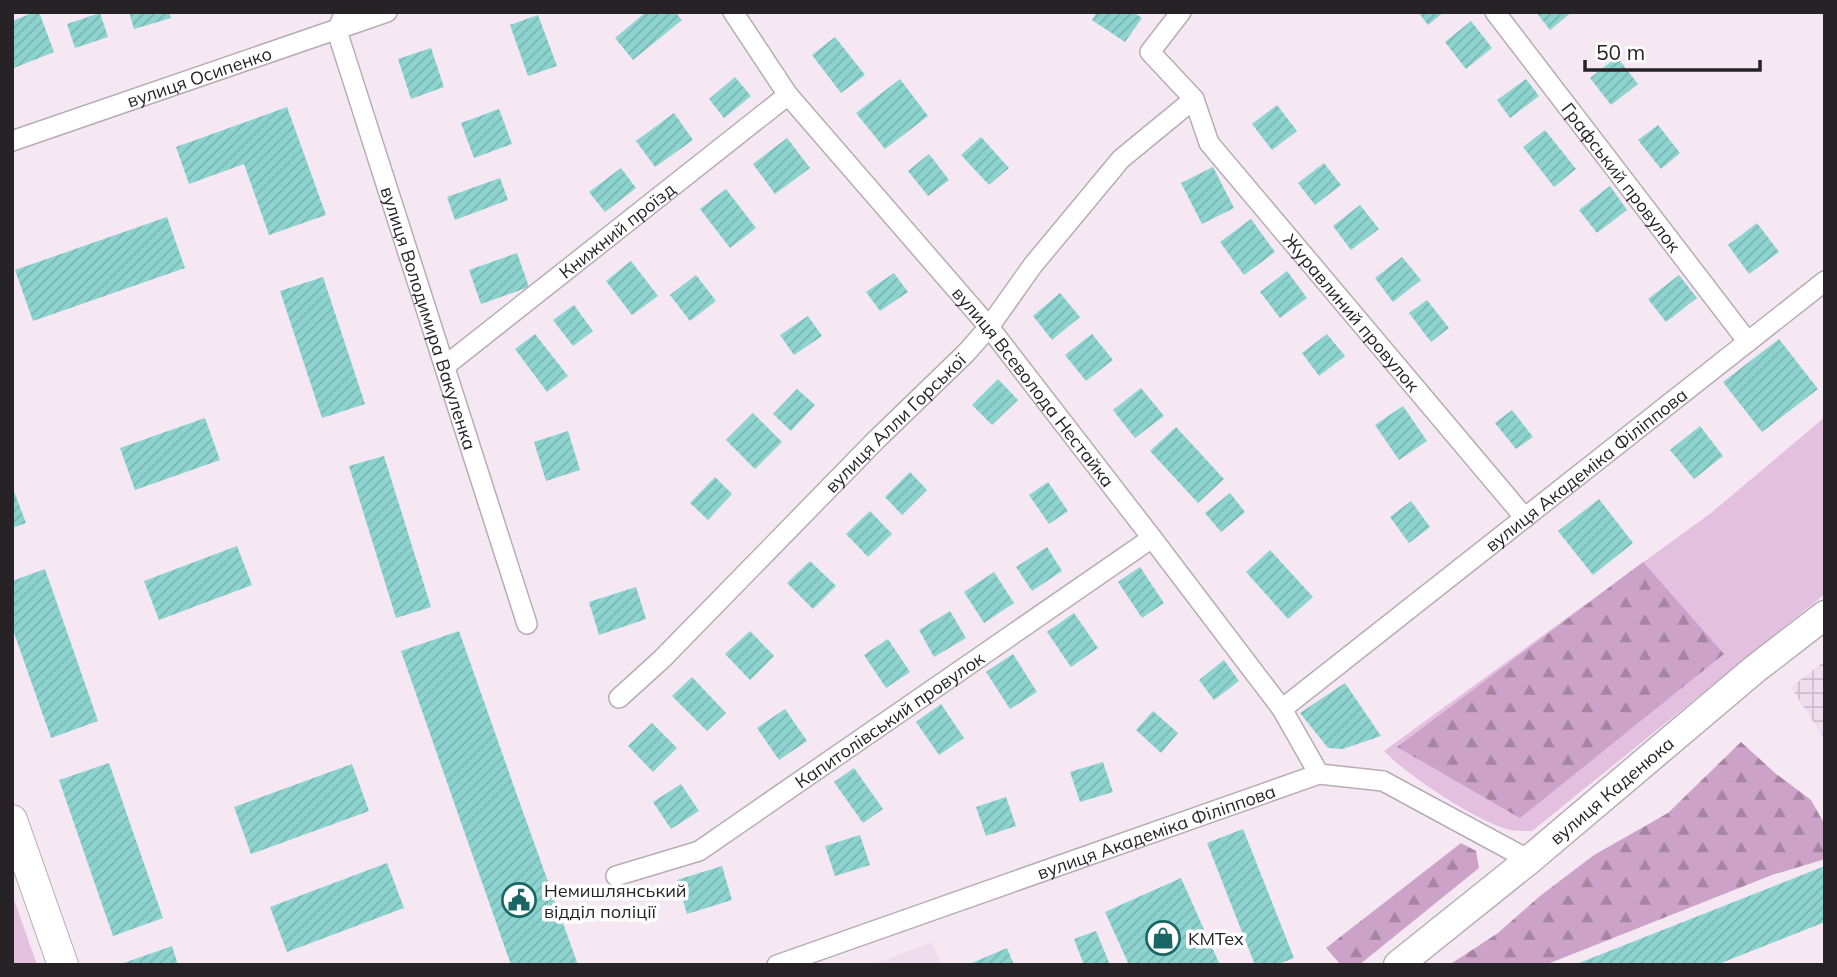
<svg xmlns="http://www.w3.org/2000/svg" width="1837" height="977" font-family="Mulish,sans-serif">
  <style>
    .built { fill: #efdced }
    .industrial { fill: url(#industrial-grid) }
    .green { fill: #e3bfe0 }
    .forest { fill: url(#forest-firs) }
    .building { fill: url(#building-hatch) }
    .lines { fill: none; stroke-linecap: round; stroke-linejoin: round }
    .street-casing { stroke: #b7acb6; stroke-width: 22 }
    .secondary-casing { stroke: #b7acb6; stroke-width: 31 }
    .primary-casing { stroke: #b7acb6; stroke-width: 32 }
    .street { stroke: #fff; stroke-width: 19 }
    .secondary { stroke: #fff; stroke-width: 28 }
    .primary { stroke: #fff; stroke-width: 30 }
    .labels { text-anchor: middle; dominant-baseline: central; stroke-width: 7; stroke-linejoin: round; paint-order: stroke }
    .street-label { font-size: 18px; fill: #272226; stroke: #fff }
    .poi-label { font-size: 18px; fill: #272226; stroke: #fff; text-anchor: start }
  </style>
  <defs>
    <pattern id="industrial-grid" width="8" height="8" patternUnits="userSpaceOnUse" patternTransform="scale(1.75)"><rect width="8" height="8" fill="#efdced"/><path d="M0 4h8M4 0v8" fill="none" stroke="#cdbccb"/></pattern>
    <pattern id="forest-firs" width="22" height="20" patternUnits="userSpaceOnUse" patternTransform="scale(1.75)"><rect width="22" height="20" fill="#cca2c8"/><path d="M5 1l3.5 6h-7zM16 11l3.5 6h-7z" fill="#a684a2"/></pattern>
    <pattern id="building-hatch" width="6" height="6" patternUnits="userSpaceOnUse" patternTransform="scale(1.75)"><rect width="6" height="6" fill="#8dd3d0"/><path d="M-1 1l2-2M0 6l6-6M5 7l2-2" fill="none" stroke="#7ab5b2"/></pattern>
  </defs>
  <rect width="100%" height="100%" fill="#f5e8f3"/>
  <path class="built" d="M932 942 941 965H871Z"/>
  <path class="industrial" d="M1825 661V740L1791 687Z"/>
  <g class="green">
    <path d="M1825 417V594L1532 831C1525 831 1517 831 1510 830 1479 823 1405 774 1384 751L1711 513Z"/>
    <path d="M12 894 37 965H12Z"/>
  </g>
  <g class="forest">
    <path d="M1643 562 1724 654 1520 818 1397 747Z"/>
    <path d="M1741 742 1775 773 1811 800 1825 825V859L1772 875 1545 965H1449L1498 933 1540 896 1594 855 1668 813Z"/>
    <path d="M1461 843 1476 851 1479 868 1359 965 1340 964 1326 948Z"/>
  </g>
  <g class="building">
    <path d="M35 12H39L54 52 14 68 12 21Z"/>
    <path d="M129 12H169L171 18 134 29Z"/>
    <path d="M646 12H675L682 20 633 60 615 38Z"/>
    <path d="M1097 12H1133L1142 18 1125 42 1092 20Z"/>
    <path d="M1418 12H1444L1428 25Z"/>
    <path d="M1536 12H1572L1550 30Z"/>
    <path d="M100 13 108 37 75 48 67 24Z"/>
    <path d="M538 15 557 66 528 76 510 25Z"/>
    <path d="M1471 21 1492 48 1466 69 1445 42Z"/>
    <path d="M835 37 865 75 841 93 812 55Z"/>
    <path d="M431 48 444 87 411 99 398 59Z"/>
    <path d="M1617 57 1638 84 1611 105 1590 78Z"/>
    <path d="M735 77 751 96 724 118 709 99Z"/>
    <path d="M900 79 928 116 885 149 856 113Z"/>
    <path d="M1526 79 1539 96 1510 118 1497 100Z"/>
    <path d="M1277 105 1297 131 1272 150 1252 124Z"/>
    <path d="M287 107 326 215 269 235 244 164 189 184 176 147Z"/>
    <path d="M499 109 512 144 474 158 461 123Z"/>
    <path d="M674 113 693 140 655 167 636 141Z"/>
    <path d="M1658 125 1680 153 1661 169 1638 140Z"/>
    <path d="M1545 130 1576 169 1554 187 1523 147Z"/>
    <path d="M981 137 1009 168 989 185 961 155Z"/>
    <path d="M787 138 810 168 775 194 753 164Z"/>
    <path d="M929 154 949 180 928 196 908 171Z"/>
    <path d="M1324 163 1341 185 1315 205 1298 183Z"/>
    <path d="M1213 167 1234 208 1202 224 1181 183Z"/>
    <path d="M621 168 636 188 605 212 589 192Z"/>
    <path d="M500 178 508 200 455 220 447 197Z"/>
    <path d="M1610 186 1627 210 1597 233 1579 210Z"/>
    <path d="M726 189 756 228 730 248 700 209Z"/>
    <path d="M1360 205 1379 229 1351 250 1333 226Z"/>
    <path d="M167 217 185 268 33 321 15 270Z"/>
    <path d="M1251 219 1275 252 1244 275 1220 242Z"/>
    <path d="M1757 223 1779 252 1749 274 1728 245Z"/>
    <path d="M517 253 529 287 481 304 469 270Z"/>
    <path d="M1402 257 1421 280 1393 302 1375 278Z"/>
    <path d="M631 261 658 296 632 315 606 281Z"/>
    <path d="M1287 271 1307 298 1280 318 1260 292Z"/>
    <path d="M894 273 908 292 880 311 866 292Z"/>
    <path d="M696 275 716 301 690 321 670 295Z"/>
    <path d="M1679 275 1697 298 1666 322 1648 299Z"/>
    <path d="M323 277 365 404 322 418 280 291Z"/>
    <path d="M1060 293 1080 317 1052 340 1033 316Z"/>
    <path d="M1427 300 1449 328 1431 342 1409 313Z"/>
    <path d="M574 305 593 331 573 346 553 320Z"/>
    <path d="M808 316 822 336 794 355 780 335Z"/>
    <path d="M535 334 568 376 547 392 515 349Z"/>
    <path d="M1092 334 1113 360 1086 381 1065 355Z"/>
    <path d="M1327 334 1345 356 1319 376 1302 353Z"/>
    <path d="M1779 339 1818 389 1762 432 1723 382Z"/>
    <path d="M998 379 1018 400 992 425 972 405Z"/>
    <path d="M1141 388 1164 416 1135 438 1113 410Z"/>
    <path d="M797 389 815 405 791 431 773 414Z"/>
    <path d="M1403 406 1427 441 1399 460 1375 425Z"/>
    <path d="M1512 410 1533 437 1516 449 1495 423Z"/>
    <path d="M753 413 782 442 755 469 726 440Z"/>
    <path d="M205 418 220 460 135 490 120 448Z"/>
    <path d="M1700 426 1723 456 1694 479 1670 450Z"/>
    <path d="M1176 427 1224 479 1198 503 1150 451Z"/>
    <path d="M568 431 580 470 546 481 534 442Z"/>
    <path d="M384 456 431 607 396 618 349 466Z"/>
    <path d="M910 472 927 490 902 515 885 497Z"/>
    <path d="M715 477 732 494 708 520 690 503Z"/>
    <path d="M1048 482 1068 511 1049 524 1029 495Z"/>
    <path d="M12 486 26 523 12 528Z"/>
    <path d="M1230 493 1245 512 1221 532 1205 513Z"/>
    <path d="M1599 499 1633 543 1593 575 1558 531Z"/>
    <path d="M1411 501 1430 527 1409 543 1390 517Z"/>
    <path d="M870 511 892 534 868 557 846 534Z"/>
    <path d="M237 546 252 585 159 620 144 581Z"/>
    <path d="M1047 547 1062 571 1032 591 1016 567Z"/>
    <path d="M1270 550 1313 597 1288 619 1246 572Z"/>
    <path d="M810 561 836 586 813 609 787 583Z"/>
    <path d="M1140 567 1164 603 1142 618 1118 582Z"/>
    <path d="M45 569 98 721 51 738 12 627V581Z"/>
    <path d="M994 572 1014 603 984 623 964 592Z"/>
    <path d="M636 587 646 619 599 635 589 602Z"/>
    <path d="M950 611 966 638 934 657 919 630Z"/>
    <path d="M1074 613 1098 648 1071 667 1047 632Z"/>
    <path d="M459 631 518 798 578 965H511L401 651Z"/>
    <path d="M750 631 774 656 750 680 725 654Z"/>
    <path d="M888 639 910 672 886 688 864 655Z"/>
    <path d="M1013 654 1037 692 1010 709 986 672Z"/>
    <path d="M1224 660 1239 681 1214 700 1199 680Z"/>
    <path d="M692 677 726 713 707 731 672 696Z"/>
    <path d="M1345 683 1381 736 1343 749 1328 748 1300 713Z"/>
    <path d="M941 704 964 738 939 755 916 722Z"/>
    <path d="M785 709 807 741 779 760 757 728Z"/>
    <path d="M1153 711 1178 733 1161 753 1136 730Z"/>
    <path d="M652 723 677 748 653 772 628 746Z"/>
    <path d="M1103 762 1113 792 1080 802 1070 772Z"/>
    <path d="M109 763 163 918 113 936 59 780Z"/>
    <path d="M352 764 369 811 251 854 234 807Z"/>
    <path d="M854 768 883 809 863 823 834 782Z"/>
    <path d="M681 784 699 811 671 829 653 802Z"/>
    <path d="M1006 797 1016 826 986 836 976 807Z"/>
    <path d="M1243 829 1294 958 1276 965H1255L1207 843Z"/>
    <path d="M860 835 870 865 835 876 825 846Z"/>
    <path d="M387 863 404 908 287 952 270 907Z"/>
    <path d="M722 866 732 900 687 914 677 880Z"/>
    <path d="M1825 866V922L1716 965H1574Z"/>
    <path d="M1181 878 1220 965H1129L1105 912Z"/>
    <path d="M1096 931 1110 965H1084L1074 939Z"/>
    <path d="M172 946 178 965H121V964Z"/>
    <path d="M1007 948 1014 965H967Z"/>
  </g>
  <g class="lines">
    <g class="street-casing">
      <g id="street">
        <path id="s1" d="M345 12 337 31 527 624"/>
        <path id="s2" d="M733 12 788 95 989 327 1152 538 1282 709 1319 774"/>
        <path id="s3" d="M1495 12 1748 342"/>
        <path id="s4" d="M1194 99 1209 143 1525 518"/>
        <path id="s5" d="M12 141 387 12"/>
        <path id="s6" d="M445 366 788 95"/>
        <path id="s7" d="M619 698 662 659 876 440 966 353 989 327 1033 265 1121 159 1194 99 1150 52 1181 12"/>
        <path id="s8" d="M1282 709 1825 281"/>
        <path id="s9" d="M616 876 699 851 1152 538"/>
        <path id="s10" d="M777 965 1319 774 1383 781 1529 860"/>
      </g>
    </g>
    <g class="secondary-casing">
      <g id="secondary">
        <path id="s11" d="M1398 965 1529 860 1755 669 1825 615"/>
      </g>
    </g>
    <g class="primary-casing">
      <path id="primary" d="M12 820 63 965"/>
    </g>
    <use href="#street" class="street"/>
    <use href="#secondary" class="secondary"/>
    <use href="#primary" class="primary"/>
  </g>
  <defs>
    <g id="civic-ring" transform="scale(1.75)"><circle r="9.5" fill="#fff" stroke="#196764" stroke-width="1.5"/><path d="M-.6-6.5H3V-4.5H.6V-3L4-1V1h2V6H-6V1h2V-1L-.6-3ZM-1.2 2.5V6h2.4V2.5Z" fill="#196764"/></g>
    <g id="shop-ring" transform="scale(1.75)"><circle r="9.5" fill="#fff" stroke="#196764" stroke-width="1.5"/><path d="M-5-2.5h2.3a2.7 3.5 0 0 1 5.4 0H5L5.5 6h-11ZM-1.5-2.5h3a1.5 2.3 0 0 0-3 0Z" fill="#196764"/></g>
  </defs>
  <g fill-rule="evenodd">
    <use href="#civic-ring" x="519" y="900"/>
    <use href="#shop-ring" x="1163" y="938"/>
  </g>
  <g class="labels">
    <g class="street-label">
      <text stroke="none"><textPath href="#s5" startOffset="198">вулиця Осипенко</textPath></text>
      <text stroke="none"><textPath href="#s3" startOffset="208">Графський провулок</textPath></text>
      <text stroke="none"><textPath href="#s6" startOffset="219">Книжний проїзд</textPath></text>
      <text stroke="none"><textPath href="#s4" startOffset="268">Журавлиний провулок</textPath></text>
      <text stroke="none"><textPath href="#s1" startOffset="322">вулиця Володимира Вакуленка</textPath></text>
      <text stroke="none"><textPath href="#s2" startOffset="481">вулиця Всеволода Нестайка</textPath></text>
      <text stroke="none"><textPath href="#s7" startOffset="390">вулиця Алли Горської</textPath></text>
      <text stroke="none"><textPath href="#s8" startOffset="387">вулиця Академіка Філіппова</textPath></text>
      <text stroke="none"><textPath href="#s9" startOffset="318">Капитолівський провулок</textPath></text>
      <text stroke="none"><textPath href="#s11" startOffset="276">вулиця Каденюка</textPath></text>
      <text stroke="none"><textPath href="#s10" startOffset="402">вулиця Академіка Філіппова</textPath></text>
    </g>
    <g class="poi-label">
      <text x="544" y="890">Немишлянський<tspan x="544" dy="21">відділ поліції</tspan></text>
      <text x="1188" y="938">KMTex</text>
    </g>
  </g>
  <rect width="1837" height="977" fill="none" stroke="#272226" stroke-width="28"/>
  <path d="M1585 60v10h175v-10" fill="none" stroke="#272226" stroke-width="3.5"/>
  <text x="1596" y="60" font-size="21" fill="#272226" stroke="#ffffff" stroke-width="5" paint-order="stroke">50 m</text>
</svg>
